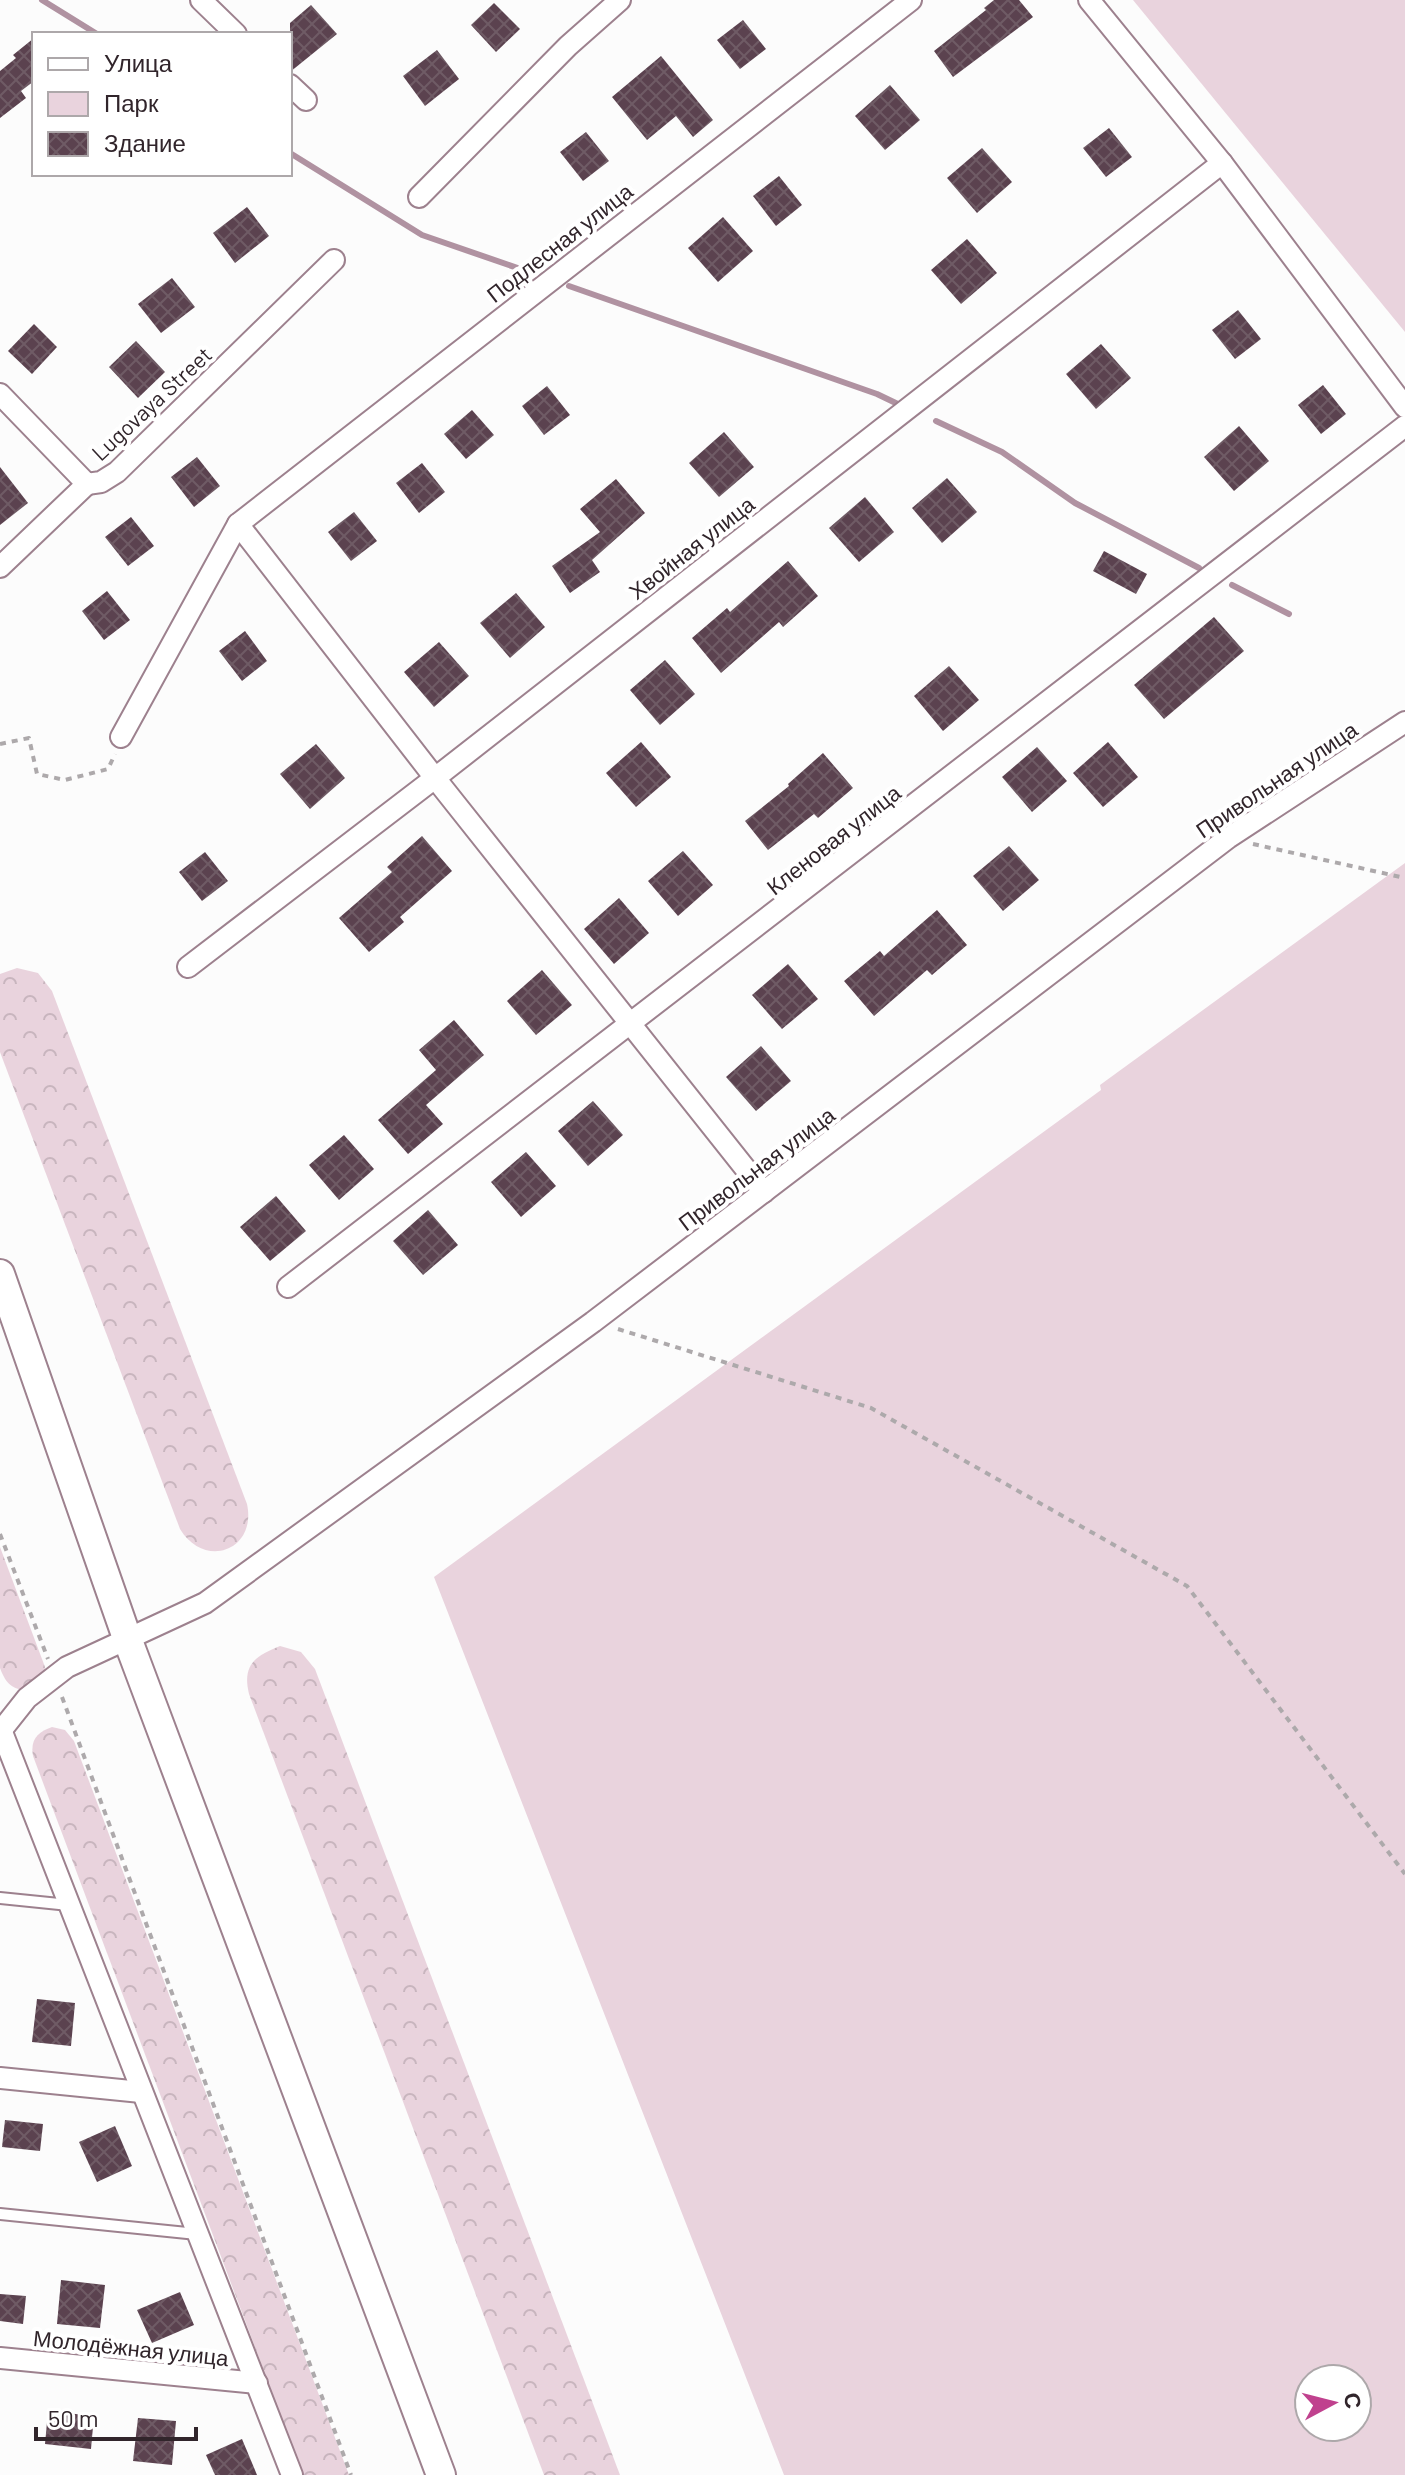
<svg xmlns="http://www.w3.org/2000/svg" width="1405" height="2475" font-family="Barlow,sans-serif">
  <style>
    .green { fill: #e9d3dd; fill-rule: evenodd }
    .forest { fill: url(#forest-crowns) }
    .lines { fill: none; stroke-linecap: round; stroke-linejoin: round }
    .stream { stroke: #b092a1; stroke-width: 6 }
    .building { fill: url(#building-cross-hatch) }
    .lane-casing { stroke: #9d818e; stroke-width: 14 }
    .street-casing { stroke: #9d818e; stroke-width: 24 }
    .secondary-casing { stroke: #9d818e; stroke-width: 32 }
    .path { stroke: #ada9ab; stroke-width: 4; stroke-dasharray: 6 6; stroke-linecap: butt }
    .lane { stroke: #fff; stroke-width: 10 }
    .street { stroke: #fff; stroke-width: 20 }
    .secondary { stroke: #fff; stroke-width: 28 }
    .labels { text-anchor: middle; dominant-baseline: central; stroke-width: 8; stroke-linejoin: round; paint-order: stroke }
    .street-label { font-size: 22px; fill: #31252b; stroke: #fff }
  </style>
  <defs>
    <pattern id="forest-crowns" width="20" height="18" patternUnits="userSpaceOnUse" patternTransform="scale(2)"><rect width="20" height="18" fill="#e9d3dd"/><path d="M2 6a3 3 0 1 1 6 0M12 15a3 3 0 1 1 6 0" fill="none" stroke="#c8b5be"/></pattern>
    <pattern id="building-cross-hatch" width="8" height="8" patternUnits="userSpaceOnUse" patternTransform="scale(2)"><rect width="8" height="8" fill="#5b424f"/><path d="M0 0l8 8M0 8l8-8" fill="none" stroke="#6f5b65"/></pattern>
  </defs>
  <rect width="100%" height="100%" fill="#fcfcfc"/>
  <g class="green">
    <path d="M1133 0H1405V332Z"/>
    <path d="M1405 863V2475H784L434 1577 1101 1090 1100 1085ZM1357 2379V2427H1309V2379Z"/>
  </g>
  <g class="forest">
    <path d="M17 968 38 973 52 991 247 1504C257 1550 205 1570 180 1529L0 1052V974Z"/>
    <path d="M0 1547 45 1667 44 1674 25 1690C10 1689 5 1681 0 1668Z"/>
    <path d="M280 1646 301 1652 315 1669 620 2475H544L249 1694C242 1665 255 1656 280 1646Z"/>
    <path d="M52 1727 65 1730 74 1741 349 2475H303L33 1756C30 1739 38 1732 52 1727Z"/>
  </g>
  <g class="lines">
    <g class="stream">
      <path d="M42 0 97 34"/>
      <path d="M290 153 422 235 532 273"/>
      <path d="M569 286 877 394 902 406"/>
      <path d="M936 421 1002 452 1075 503 1199 568"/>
      <path d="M1232 585 1289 614"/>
    </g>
  </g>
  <g class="building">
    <path d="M994 0H1019L1033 17 953 77 934 51 986 10 984 8Z"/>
    <path d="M494 3 520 29 496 52 471 25Z"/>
    <path d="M311 5 337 34 290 72V23Z"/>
    <path d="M743 20 766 49 740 69 717 40Z"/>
    <path d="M34 38V81L21 91 26 98 0 118V71L16 58 13 55Z"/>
    <path d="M437 50 459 79 425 106 403 76Z"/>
    <path d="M661 56 713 120 693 137 676 116 647 140 612 97Z"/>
    <path d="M890 85 920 120 885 150 855 116Z"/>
    <path d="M1109 128 1132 157 1106 177 1083 148Z"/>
    <path d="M586 132 609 161 583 181 560 152Z"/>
    <path d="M982 148 1012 182 977 213 947 178Z"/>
    <path d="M779 176 802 205 776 226 753 196Z"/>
    <path d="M247 207 269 236 235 263 213 233Z"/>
    <path d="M723 217 753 251 718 282 688 248Z"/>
    <path d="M967 239 997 273 961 304 931 270Z"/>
    <path d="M172 278 195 307 161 333 138 304Z"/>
    <path d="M1238 310 1261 339 1235 359 1212 330Z"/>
    <path d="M34 324 57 347 32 374 8 351Z"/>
    <path d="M136 341 165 372 138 398 109 367Z"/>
    <path d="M1101 344 1131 378 1096 409 1066 374Z"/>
    <path d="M1323 385 1346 414 1321 434 1298 405Z"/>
    <path d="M547 386 570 415 544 435 522 406Z"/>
    <path d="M472 410 494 435 466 459 444 434Z"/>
    <path d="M1239 426 1269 461 1234 491 1204 457Z"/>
    <path d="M724 432 754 467 719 497 689 463Z"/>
    <path d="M197 457 220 486 194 507 171 477Z"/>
    <path d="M422 463 445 492 419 513 396 483Z"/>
    <path d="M0 467 28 503 0 525Z"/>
    <path d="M947 478 977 512 942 543 912 508Z"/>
    <path d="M616 479 645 513 592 560 600 572 570 593 552 566 600 532 580 509Z"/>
    <path d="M865 497 894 532 859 562 829 528Z"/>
    <path d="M354 512 377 541 351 561 328 532Z"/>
    <path d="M131 517 154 546 128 566 105 537Z"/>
    <path d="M1104 551 1147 574 1136 594 1093 571Z"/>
    <path d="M788 561 818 596 783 627 779 622 721 673 692 638 727 608 730 612Z"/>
    <path d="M107 591 130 620 104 640 82 611Z"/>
    <path d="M516 593 545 627 510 658 480 623Z"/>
    <path d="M1214 617 1244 651 1164 719 1134 685Z"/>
    <path d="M245 631 267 661 242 681 219 651Z"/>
    <path d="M439 642 469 676 434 707 404 672Z"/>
    <path d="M665 660 695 694 660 725 630 690Z"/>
    <path d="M949 666 979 700 943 731 914 696Z"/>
    <path d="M641 742 671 777 636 807 606 773Z"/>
    <path d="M1108 742 1138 777 1103 807 1073 773Z"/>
    <path d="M316 744 345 778 310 809 280 774Z"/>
    <path d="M1037 747 1067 781 1032 812 1002 777Z"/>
    <path d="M823 753 853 788 818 818 814 814 768 850 745 821 789 786 788 784Z"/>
    <path d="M422 836 452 871 400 917 404 922 369 952 339 918 392 872 387 867Z"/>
    <path d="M1009 846 1039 880 1003 911 973 876Z"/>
    <path d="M683 851 713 885 678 916 648 881Z"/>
    <path d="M205 852 228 881 202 901 179 872Z"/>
    <path d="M619 898 649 933 614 964 584 929Z"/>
    <path d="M937 910 967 945 932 975 927 970 874 1016 844 981 880 951 884 956Z"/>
    <path d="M788 964 818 999 782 1029 752 995Z"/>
    <path d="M542 970 572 1005 536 1035 507 1001Z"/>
    <path d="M454 1020 484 1055 426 1105 443 1124 408 1154 378 1120 436 1070 419 1050Z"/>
    <path d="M761 1046 791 1081 756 1111 726 1077Z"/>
    <path d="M593 1101 623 1135 588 1166 558 1131Z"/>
    <path d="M344 1135 374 1169 339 1200 309 1165Z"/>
    <path d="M526 1152 556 1186 521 1217 491 1182Z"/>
    <path d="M276 1196 306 1231 270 1261 240 1227Z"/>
    <path d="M428 1210 458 1245 423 1275 393 1241Z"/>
    <path d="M37 1999 75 2003 71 2046 32 2042Z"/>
    <path d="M5 2120 43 2124 40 2151 2 2147Z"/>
    <path d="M115 2126 132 2166 97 2182 79 2142Z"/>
    <path d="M61 2280 105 2285 100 2328 57 2324Z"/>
    <path d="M180 2292 194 2325 152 2343 137 2310Z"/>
    <path d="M0 2294 26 2296 23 2324 0 2321Z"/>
    <path d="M48 2411 94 2416 91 2449 45 2444Z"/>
    <path d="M138 2418 176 2421 172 2465 133 2461Z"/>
    <path d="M242 2439 257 2475H215L206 2455Z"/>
  </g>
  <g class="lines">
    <g class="lane-casing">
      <g id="lane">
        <path d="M0 1898 69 1905"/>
        <path d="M0 2214 197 2234"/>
      </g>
    </g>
    <g class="street-casing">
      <g id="street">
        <path d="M201 0 236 34"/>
        <path d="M1089 0 1222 163 1405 407"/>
        <path d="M290 85 306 100"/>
        <path d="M419 197 568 46 620 0"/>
        <path d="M0 394 87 484 101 482 117 472 334 260"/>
        <path d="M238 524 435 778 764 1192"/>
        <path d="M0 567 87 484"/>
        <path d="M121 737 238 524 911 0"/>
        <path d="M188 967 435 778 1222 163"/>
        <path d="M288 1287 1405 426"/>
        <path d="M0 1727 292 2475"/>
        <path d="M0 1732 27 1698 67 1667 205 1603 593 1322 1228 838 1405 722"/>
        <path d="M0 2078 141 2092"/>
        <path d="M0 2358 257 2383"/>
      </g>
    </g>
    <g class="secondary-casing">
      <path id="secondary" d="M0 1274 127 1638 441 2475"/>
    </g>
    <g class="path">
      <path d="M0 744 29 738 37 774 65 780 108 769 115 754"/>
      <path d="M1253 844 1405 878"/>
      <path d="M618 1329 871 1408 1187 1586 1405 1874"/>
      <path d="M0 1534 48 1659"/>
      <path d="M62 1697 351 2475"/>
    </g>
    <use href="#lane" class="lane"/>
    <use href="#street" class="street"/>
    <use href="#secondary" class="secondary"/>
  </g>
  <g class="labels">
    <g class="street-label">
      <text transform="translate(559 242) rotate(-38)">Подлесная улица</text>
      <text transform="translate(151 403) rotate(-43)">Lugovaya Street</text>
      <text transform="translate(691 547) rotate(-38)">Хвойная улица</text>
      <text transform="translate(1276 779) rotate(-34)">Привольная улица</text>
      <text transform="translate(833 839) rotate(-38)">Кленовая улица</text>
      <text transform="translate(756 1168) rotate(-37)">Привольная улица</text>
      <text transform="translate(131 2347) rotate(6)">Молодёжная улица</text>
    </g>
  </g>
  <rect x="32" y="32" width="260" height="144" fill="#ffffff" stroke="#ada8aa" stroke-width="2"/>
  <rect x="48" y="58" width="40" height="12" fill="#ffffff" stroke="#ada8aa" stroke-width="2"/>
  <text x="104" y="72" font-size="24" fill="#31252b">Улица</text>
  <rect x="48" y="92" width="40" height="24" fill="#e9d3dd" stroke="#ada8aa" stroke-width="2"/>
  <text x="104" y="112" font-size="24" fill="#31252b">Парк</text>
  <rect x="48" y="132" width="40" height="24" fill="url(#building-cross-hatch)" stroke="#ada8aa" stroke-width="2"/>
  <text x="104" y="152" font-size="24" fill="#31252b">Здание</text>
  <g transform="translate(1333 2403) rotate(83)"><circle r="38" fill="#ffffff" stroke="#ada8aa" stroke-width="2"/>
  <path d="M0-6L14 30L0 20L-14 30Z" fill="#c0418e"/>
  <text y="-12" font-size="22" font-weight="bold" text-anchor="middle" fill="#31252b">С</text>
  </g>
  <path d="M36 2427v12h160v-12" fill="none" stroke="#31252b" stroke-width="4"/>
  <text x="48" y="2427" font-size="24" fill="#31252b" stroke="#ffffff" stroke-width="6" paint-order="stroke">50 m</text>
</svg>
